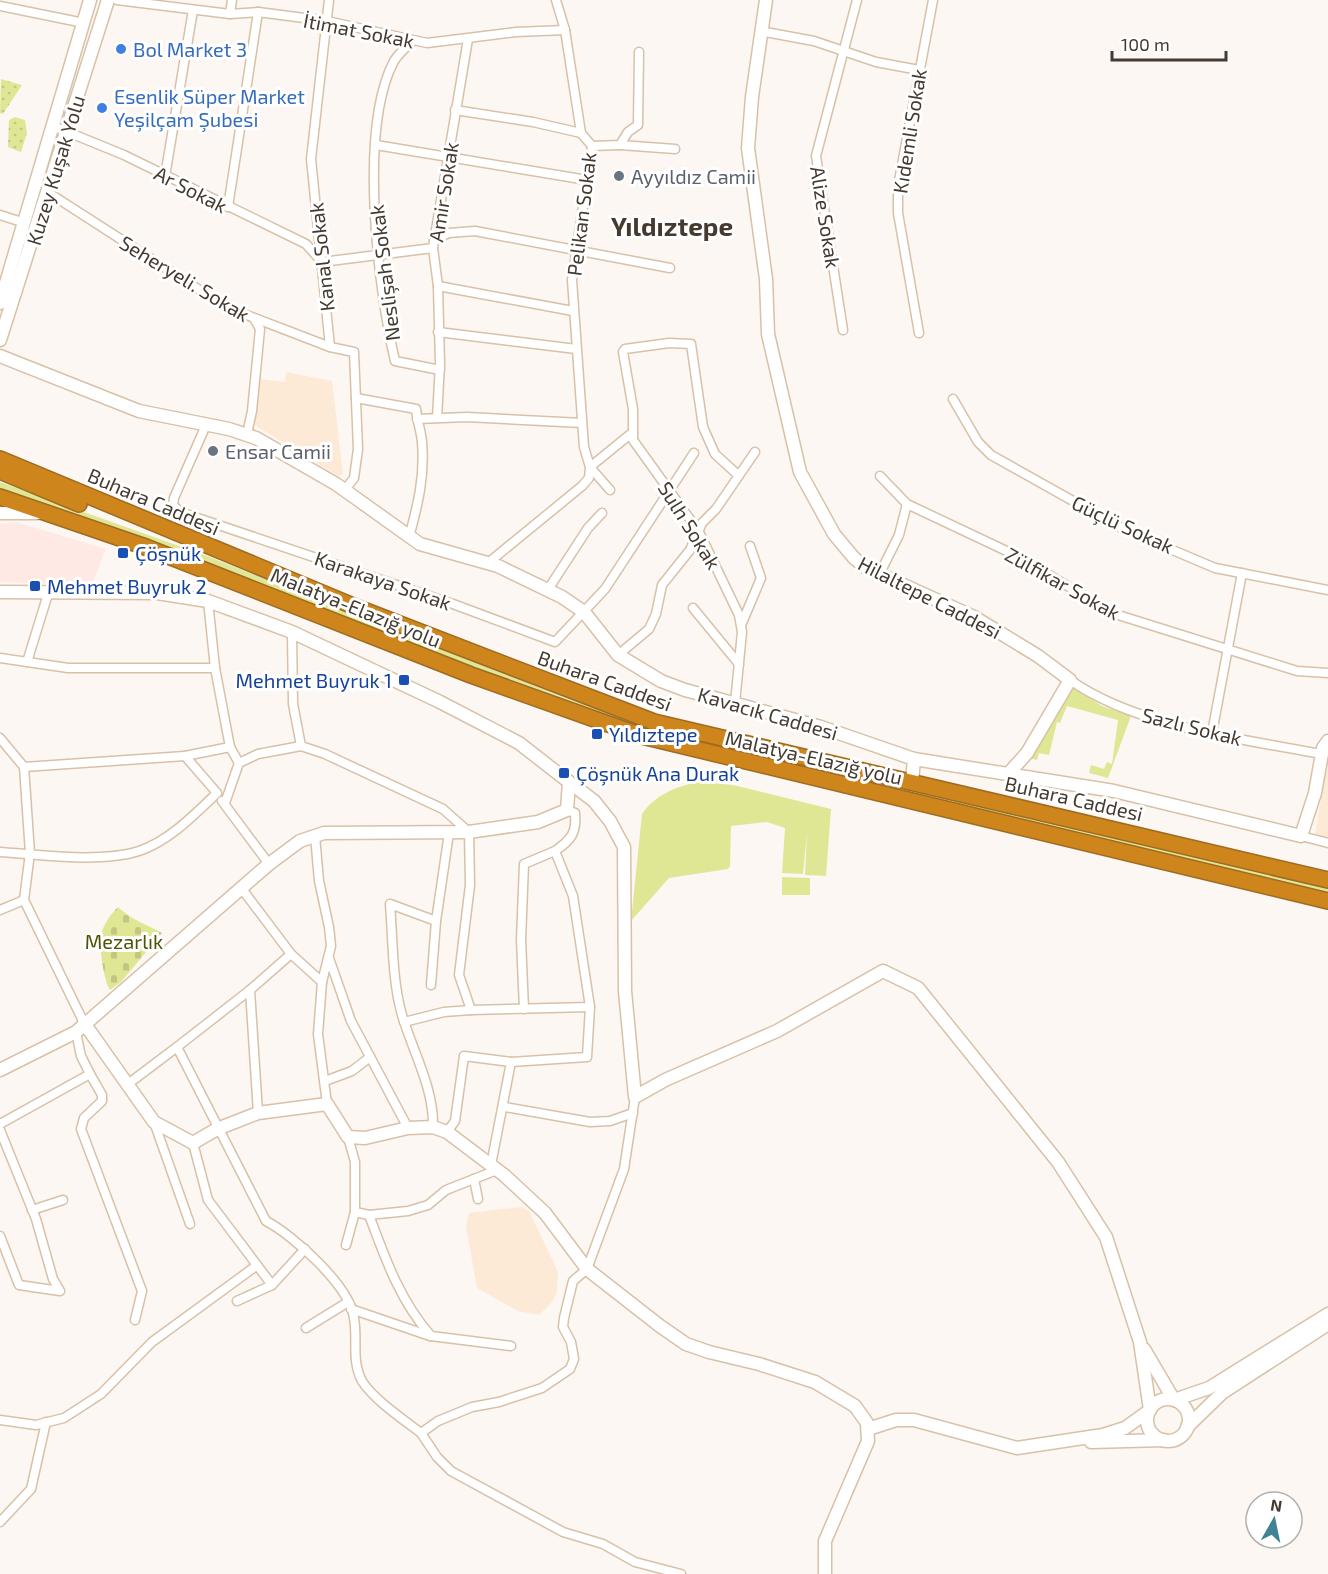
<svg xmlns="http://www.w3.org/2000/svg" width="1328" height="1574" font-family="'Exo 2',sans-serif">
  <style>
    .commercial { fill: #fee9e5 }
    .built { fill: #fcead7 }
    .green { fill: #dfe795 }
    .cemetery { fill: url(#cemetery-stones) }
    .park { fill: url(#park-dots) }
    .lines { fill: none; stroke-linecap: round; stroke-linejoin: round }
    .street-casing { stroke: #d8c1a7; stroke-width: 11 }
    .secondary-casing { stroke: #d8c1a7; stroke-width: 15 }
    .highway-casing { stroke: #9e6b22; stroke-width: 18 }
    .street { stroke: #fff; stroke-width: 8 }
    .secondary { stroke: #fff; stroke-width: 12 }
    .highway { stroke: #ce851b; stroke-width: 15 }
    .shop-dot { fill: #3f7fe0; stroke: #fff; stroke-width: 2 }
    .worship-dot { fill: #6b7280; stroke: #fff; stroke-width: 2 }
    .transit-dot { fill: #1a4fb4; stroke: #fff; stroke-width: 2 }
    .labels { text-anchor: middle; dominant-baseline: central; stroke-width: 6; stroke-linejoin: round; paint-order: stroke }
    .street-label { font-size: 20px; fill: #443a30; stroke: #fff }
    .shop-label { font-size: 20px; fill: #366cbe; stroke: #fff; text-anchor: start }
    .worship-label { font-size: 20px; fill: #5b616d; stroke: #fff; text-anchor: start }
    .transit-label { font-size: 20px; fill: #164399; stroke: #fff; text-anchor: start }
    .park-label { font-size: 20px; fill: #4f5305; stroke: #fff }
    .district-label { font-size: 26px; font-weight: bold; fill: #443a30; stroke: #fff }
  </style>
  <defs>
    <pattern id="cemetery-stones" width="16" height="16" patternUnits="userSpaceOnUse" patternTransform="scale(1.5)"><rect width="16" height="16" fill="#dfe795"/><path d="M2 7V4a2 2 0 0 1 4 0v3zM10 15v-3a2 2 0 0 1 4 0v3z" fill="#c1c781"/></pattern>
    <pattern id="park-dots" width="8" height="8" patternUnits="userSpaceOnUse" patternTransform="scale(1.5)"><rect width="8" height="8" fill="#dfe795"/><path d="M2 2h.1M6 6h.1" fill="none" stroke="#c1c781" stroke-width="1.8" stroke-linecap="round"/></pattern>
  </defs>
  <rect width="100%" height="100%" fill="#fcf7f2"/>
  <path class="commercial" d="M16 522 106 549 92 585 0 582V524Z"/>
  <g class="built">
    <path d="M286 372 332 381 343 474 338 476 253 424 259 379 285 382Z"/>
    <path d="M1328 754V838L1315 835Z"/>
    <path d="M522 1207 529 1211 558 1272 557 1292 552 1302 539 1315 518 1311 477 1288 466 1226 469 1213Z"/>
  </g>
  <g class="green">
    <path d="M0 482 207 556 567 699 673 733 1185 851 1328 889V895L1185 858 672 738 565 704 142 538 0 491Z"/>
    <path d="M1073 688 1102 706 1131 716 1108 778 1089 773 1091 765 1104 769 1107 762 1112 764 1118 720 1067 706 1060 723 1057 722 1049 755 1039 753 1037 760 1029 758Z"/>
    <path d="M700 782 733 785 831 809 826 876 805 875 807 833 803 874 782 873 785 828 767 822 731 826 730 866 728 869 669 878 631 921 642 814C655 795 676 786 700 782Z"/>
    <path d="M782 877 810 878V895H782Z"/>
  </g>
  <path class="cemetery" d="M118 907C135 922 144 923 162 933L121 982 110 990C104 981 99 948 101 937 102 926 110 915 118 907Z"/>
  <g class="park">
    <path d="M1 79 22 85 3 114 0 113Z"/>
    <path d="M15 117 25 120 27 133 21 152 8 147 9 120Z"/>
  </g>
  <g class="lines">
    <g class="street-casing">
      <g id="street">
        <path d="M117 0 230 14 258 12 327 21 427 43 516 32 565 30"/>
        <path d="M329 0 311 159 330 347 354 352 358 449 354 478 344 491"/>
        <path d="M556 0 565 30 581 133 592 146 572 280 584 447 590 467 610 490"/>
        <path d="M0 6 84 23"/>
        <path d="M230 14 232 0"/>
        <path d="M760 31 814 41 876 62 919 70"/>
        <path d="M413 41C406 47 399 53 394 61 358 129 378 288 395 361L440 370"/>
        <path d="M455 110 533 122 581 133"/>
        <path d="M53 126 124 155 306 244 322 262 433 248"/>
        <path d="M376 145 587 180"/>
        <path d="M620 145 675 149"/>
        <path d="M592 146 620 145 628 132 638 125 639 52"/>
        <path d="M165 176 193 10"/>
        <path d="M49 193 226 307 330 347"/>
        <path d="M228 207 258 12"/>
        <path d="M0 215 25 223"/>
        <path d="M434 240 449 233 475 231 670 268"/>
        <path d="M438 286 573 311"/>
        <path d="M843 330 816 156 857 0"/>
        <path d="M438 332 576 349"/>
        <path d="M919 333 898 213V186L933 0"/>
        <path d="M356 398 416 409C417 420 421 431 422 442 425 475 418 505 409 537"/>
        <path d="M953 399 978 442 991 455 1123 529 1215 568 1328 590"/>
        <path d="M437 418 440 364 438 286 433 248 468 39"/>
        <path d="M417 419 467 417 582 423"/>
        <path d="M206 425 174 498 173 505 180 512 453 604 555 642 605 589 694 453"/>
        <path d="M247 434 252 411 260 329 255 320"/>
        <path d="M880 476 907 504"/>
        <path d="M488 563 582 486 589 478 590 467 633 432"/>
        <path d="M879 575 899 535 907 504 1015 555 1115 614 1297 671 1328 673"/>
        <path d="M547 591 588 528 602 513"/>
        <path d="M693 608 739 664"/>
        <path d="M742 623 761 578 750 546"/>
        <path d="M292 632 293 704 301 746 325 754 443 809 469 832 470 885 459 975 471 1010 444 1012 404 1022"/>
        <path d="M618 655 649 629 656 614 662 585 690 550 702 523 716 509 755 452"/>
        <path d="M0 658 68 668H215"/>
        <path d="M27 662 48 594"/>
        <path d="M1070 680C1137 727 1242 739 1322 754"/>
        <path d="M735 703 742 632 739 615 699 532 633 440V409L623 352 625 349 669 343 691 344 703 427 715 454 738 475"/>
        <path d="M1212 733 1242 573"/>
        <path d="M0 738 24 767 30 853 24 900 84 1023"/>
        <path d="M230 747 239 763"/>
        <path d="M24 767 185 756"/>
        <path d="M222 801 269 864"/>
        <path d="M225 803 239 763 258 754 301 746"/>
        <path d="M567 810 575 813C577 833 571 840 555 851L573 896 590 1007"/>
        <path d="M1301 836 1328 843"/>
        <path d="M0 852C40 855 101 863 139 851 169 841 195 814 217 793L185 756 230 747 215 668 208 601"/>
        <path d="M242 889 291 954 250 990 258 1113"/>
        <path d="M0 910 24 900"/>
        <path d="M291 954 322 982 331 946 329 927 319 881 315 836"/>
        <path d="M329 958 351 1021 408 1128"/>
        <path d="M322 982 318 1034 327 1104"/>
        <path d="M431 985 436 921"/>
        <path d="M524 1009 521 940 524 864 555 851"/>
        <path d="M177 1047 250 990"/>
        <path d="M90 1074 102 1095V1101L84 1118 81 1129 142 1291 135 1320"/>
        <path d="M325 1081 352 1071 370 1057"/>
        <path d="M128 1084 177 1047 266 1221C293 1235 350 1286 354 1318 358 1340 351 1360 362 1381 373 1399 404 1420 421 1433L438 1421 472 1407 499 1402 542 1388 570 1369 574 1359 571 1342 563 1327 564 1318 573 1281 587 1269 624 1169 635 1097"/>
        <path d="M505 1107 590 1122 610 1121 633 1113"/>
        <path d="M154 1122 190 1224"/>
        <path d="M0 1124 90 1074 81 1056 76 1032"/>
        <path d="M433 1127C434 1088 413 1052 402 1015 392 980 393 940 390 904L436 921 449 833"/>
        <path d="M0 1130 36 1219 53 1279 60 1291 19 1285 0 1236"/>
        <path d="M447 1132 455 1121 464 1056 511 1062 587 1057 590 1007 471 1010"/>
        <path d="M348 1137 355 1162V1212L369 1215C385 1258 400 1301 431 1336L511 1346"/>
        <path d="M193 1143 208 1200 272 1285"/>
        <path d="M491 1165 511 1062"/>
        <path d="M474 1179 478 1199"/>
        <path d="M32 1210 63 1200"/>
        <path d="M369 1215 408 1211 428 1205 446 1190 497 1170"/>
        <path d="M346 1245 355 1212"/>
        <path d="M237 1301 272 1285 305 1249"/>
        <path d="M351 1309 430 1336"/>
        <path d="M306 1328 348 1302"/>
        <path d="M0 1420 36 1425 64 1418 101 1394 152 1342 256 1266"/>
        <path d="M421 1433 437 1457 451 1471 563 1532 603 1544 635 1562 681 1574"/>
        <path d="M0 1522 31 1489 46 1422"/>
      </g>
    </g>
    <g class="secondary-casing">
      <g id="secondary">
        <path d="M766 0 752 97 748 148 766 279 768 334 800 472 834 534 854 558 866 568 974 617 1038 656 1070 680 1027 753 1009 773"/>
        <path d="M0 303 90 0"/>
        <path d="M0 340 108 0"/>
        <path d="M0 356 139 411 229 429 256 438 336 484 420 544 498 566 562 597 584 612 618 655 661 681 685 690 821 727 914 759 1114 791 1301 836 1315 793 1323 748 1328 741"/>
        <path d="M0 513H38"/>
        <path d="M0 592 157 593 208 601 292 632 440 702 519 743 569 782 567 810 538 822 469 832 324 833 300 841 269 864 76 1032 0 1070"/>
        <path d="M569 782 594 801 610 821 624 847 625 991 635 1097 665 1080 777 1031 883 971 918 988 1058 1162 1106 1237 1140 1342 1150 1410 1125 1428 1103 1435 1017 1448 914 1420H896L868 1429"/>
        <path d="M912 782 914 759"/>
        <path d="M84 1023 154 1122 193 1143 217 1129 258 1113 327 1104 348 1137 365 1138 408 1128 433 1127 447 1132 504 1175 545 1213 587 1269 660 1326 686 1344 709 1352 759 1364 815 1382 855 1406 867 1423 868 1441 825 1541V1574"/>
        <path d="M1144 1349 1174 1400 1209 1388 1328 1314"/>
        <circle cx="1168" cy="1420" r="21"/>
        <path d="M1187 1427 1222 1393 1328 1324"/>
        <path d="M1091 1442 1164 1440"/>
      </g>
    </g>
    <g class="highway-casing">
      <g id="highway">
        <path d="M0 459 358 608 654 722 1328 880"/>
        <path d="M0 471 79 504"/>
        <path d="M0 497 143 546 471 675 642 736 1328 901"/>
      </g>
    </g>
    <use href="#street" class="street"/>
    <use href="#secondary" class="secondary"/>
    <use href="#highway" class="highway"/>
  </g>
  <g class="shop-dot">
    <circle cx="121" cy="49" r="6"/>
    <circle cx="102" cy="108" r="6"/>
  </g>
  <g class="worship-dot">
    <circle cx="619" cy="176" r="6"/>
    <circle cx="213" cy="451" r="6"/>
  </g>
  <g class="transit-dot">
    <rect x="117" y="547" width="12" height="12" rx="3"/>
    <rect x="29" y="580" width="12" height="12" rx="3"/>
    <rect x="398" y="674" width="12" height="12" rx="3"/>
    <rect x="591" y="728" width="12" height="12" rx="3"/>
    <rect x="558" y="767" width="12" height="12" rx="3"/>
  </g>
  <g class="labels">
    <g class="street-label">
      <text transform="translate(359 30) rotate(11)">İtimat Sokak</text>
      <text transform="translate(909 131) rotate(-81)">Kıdemli Sokak</text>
      <text transform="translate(55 170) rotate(-73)">Kuzey Kuşak Yolu</text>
      <text transform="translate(191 189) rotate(27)">Ar Sokak</text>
      <text transform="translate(443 192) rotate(-81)">Amir Sokak</text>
      <text transform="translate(581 214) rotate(-83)">Pelikan Sokak</text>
      <text transform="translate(826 217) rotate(81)">Alize Sokak</text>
      <text transform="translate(321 257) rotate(-96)">Kanal Sokak</text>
      <text transform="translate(384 273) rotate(-97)">Neslişah Sokak</text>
      <text transform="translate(185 278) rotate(31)">Seheryeli. Sokak</text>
      <text transform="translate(154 501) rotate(23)">Buhara Caddesi</text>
      <text transform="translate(1123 524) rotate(25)">Güçlü Sokak</text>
      <text transform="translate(690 525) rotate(58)">Sulh Sokak</text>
      <text transform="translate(383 580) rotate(19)">Karakaya Sokak</text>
      <text transform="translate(1063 583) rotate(29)">Zülfikar Sokak</text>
      <text transform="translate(930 597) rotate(27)">Hilaltepe Caddesi</text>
      <text transform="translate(356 607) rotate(22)">Malatya-Elazığ yolu</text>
      <text transform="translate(605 680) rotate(20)">Buhara Caddesi</text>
      <text transform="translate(768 713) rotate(16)">Kavacık Caddesi</text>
      <text transform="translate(1192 726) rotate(14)">Sazlı Sokak</text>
      <text transform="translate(814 757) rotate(13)">Malatya-Elazığ yolu</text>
      <text transform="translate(1074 798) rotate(13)">Buhara Caddesi</text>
    </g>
    <g class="shop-label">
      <text x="133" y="49">Bol Market 3</text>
      <text x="114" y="96">Esenlik Süper Market<tspan x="114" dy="23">Yeşilçam Şubesi</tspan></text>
    </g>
    <g class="worship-label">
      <text x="631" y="176">Ayyıldız Camii</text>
      <text x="225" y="451">Ensar Camii</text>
    </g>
    <g class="transit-label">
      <text x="135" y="553">Çöşnük</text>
      <text x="47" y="586">Mehmet Buyruk 2</text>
      <text x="392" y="680" text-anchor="end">Mehmet Buyruk 1</text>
      <text x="609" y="734">Yıldıztepe</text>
      <text x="576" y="773">Çöşnük Ana Durak</text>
    </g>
    <g class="park-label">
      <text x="124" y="941">Mezarlık</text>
    </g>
    <g class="district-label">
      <text x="672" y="225">Yıldıztepe</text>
    </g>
  </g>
  <g transform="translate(1274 1520) rotate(9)"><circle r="28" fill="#ffffff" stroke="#b4b0ac" stroke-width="1.5"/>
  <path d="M0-4.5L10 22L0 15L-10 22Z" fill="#408394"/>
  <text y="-9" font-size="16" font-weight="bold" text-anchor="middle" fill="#443a30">N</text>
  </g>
  <path d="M1112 51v9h114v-9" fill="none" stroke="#443a30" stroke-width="3"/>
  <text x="1121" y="51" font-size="18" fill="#443a30" stroke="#ffffff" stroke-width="4.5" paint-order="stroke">100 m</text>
</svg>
